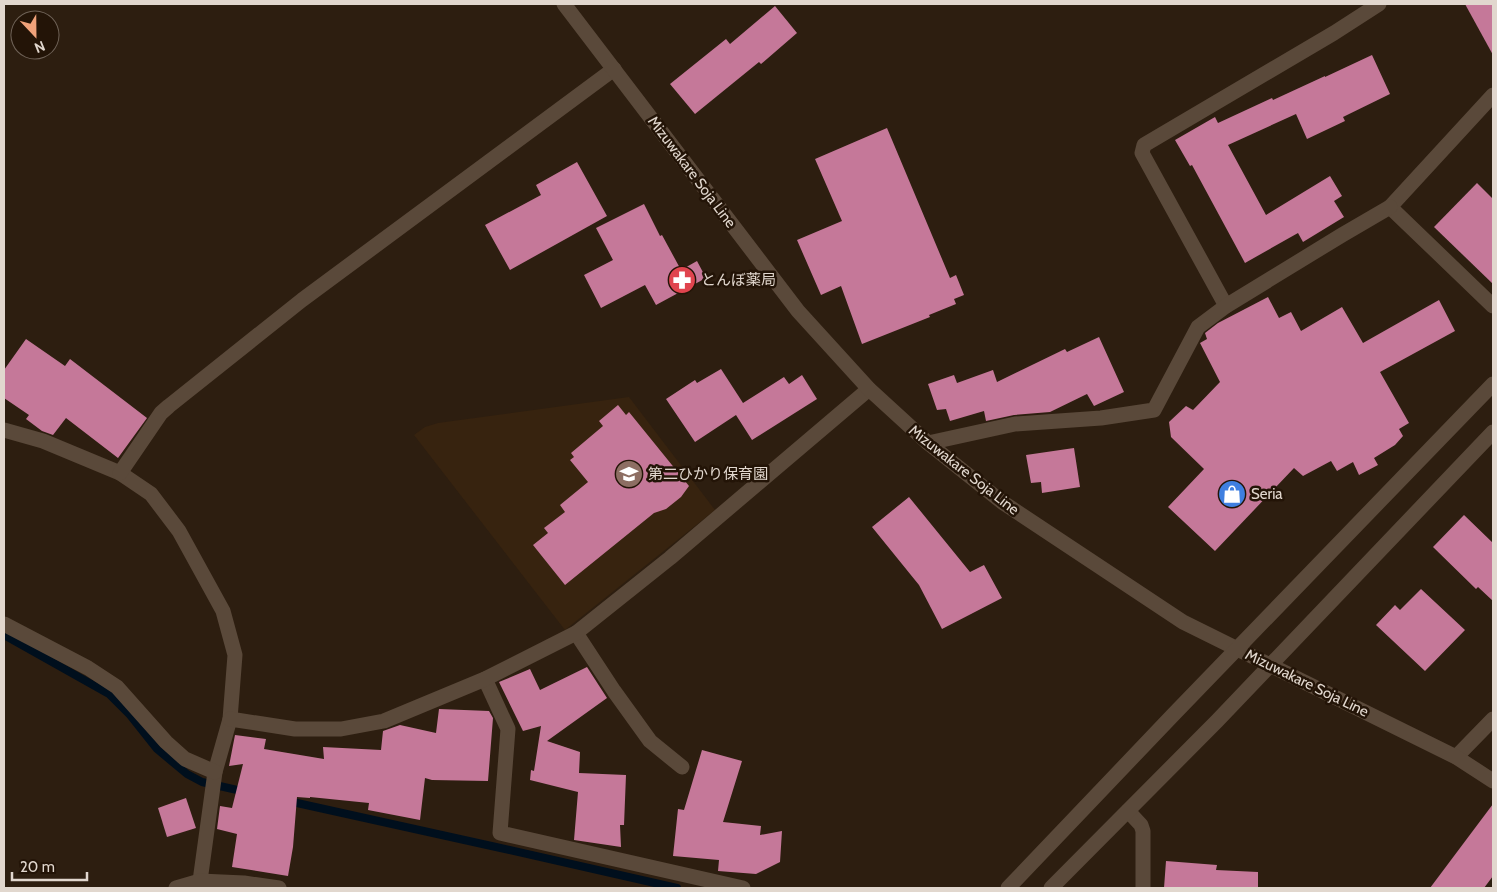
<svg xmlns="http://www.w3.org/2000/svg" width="1497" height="892" font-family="Cabin,'Noto Sans JP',sans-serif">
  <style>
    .built { fill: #37230f }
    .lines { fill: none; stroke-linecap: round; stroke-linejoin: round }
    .stream { stroke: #000f1d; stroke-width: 8 }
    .building { fill: #c57899 }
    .street { stroke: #5a493a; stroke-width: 15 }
    .secondary { stroke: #5a493a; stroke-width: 15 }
    .labels { text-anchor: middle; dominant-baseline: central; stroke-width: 5; stroke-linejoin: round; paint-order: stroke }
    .street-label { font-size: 15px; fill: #e1d7ce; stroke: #231407 }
    .poi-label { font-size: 15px; fill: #e1d7ce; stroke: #231407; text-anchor: start }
  </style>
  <rect width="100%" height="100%" fill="#2d1e10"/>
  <path class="built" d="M629 397 715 510 565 630 414 435 425 427 438 423Z"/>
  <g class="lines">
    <g class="stream">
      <path d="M4 635 109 694 130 715 157 749 187 774 202 782 246 792"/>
      <path d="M288 801 496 847 677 888"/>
    </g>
  </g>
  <g class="building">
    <path d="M1465 4H1493V55Z"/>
    <path d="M775 6 797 33 761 64 759 62 695 114 670 84 726 39 730 44Z"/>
    <path d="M1372 55 1390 94 1343 117 1345 121 1307 139 1296 114 1228 145 1266 215 1330 176 1342 196 1334 201 1344 217 1303 242 1298 233 1245 263 1192 165 1190 166 1175 140 1215 117 1218 123 1272 98 1273 100 1325 76V77Z"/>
    <path d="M887 128 950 278 956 275 964 295 954 299 956 304 929 315 930 317 862 344 841 286 821 295 797 240 842 221 815 159Z"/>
    <path d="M577 162 607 216 510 270 485 225 541 195 536 185Z"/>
    <path d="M1477 183 1493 199V284L1434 227Z"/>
    <path d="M644 204 660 236 662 235 681 270 697 261 706 278 656 305 645 285 601 308 584 275 613 260 596 228Z"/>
    <path d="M1268 297 1279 318 1291 312 1301 331 1342 307 1363 343 1439 300 1455 331 1380 372 1409 423 1399 429 1403 436 1395 445 1374 458 1378 465 1359 475 1353 462 1337 471 1331 461 1303 476 1294 468 1215 551 1168 507 1204 469 1171 437 1169 422 1186 406 1193 410 1220 382 1200 343 1207 339 1205 333 1218 323Z"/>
    <path d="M1099 337 1124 392 1094 406 1087 394 1050 412 1014 415 986 421 984 411 950 421 946 409 937 410 928 384 954 375 957 383 993 370 997 382 1065 349 1067 352Z"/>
    <path d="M26 339 65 366 70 359 147 418 118 458 66 418 53 435 42 431 26 419 29 415 4 398V370Z"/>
    <path d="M721 369 743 403 784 377 789 384 802 375 817 399 752 440 736 415 695 442 666 399 695 380 697 383Z"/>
    <path d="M618 405 626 415 629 412 689 486 681 497 666 509 654 513 565 585 533 545 548 533 544 528 565 512 560 505 588 482 570 460 574 457 571 453 603 426 599 421Z"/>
    <path d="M1074 448 1080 487 1042 493 1041 482 1031 483 1026 455Z"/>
    <path d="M909 497 970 572 984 565 1002 598 942 629 919 585 872 527Z"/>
    <path d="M1464 515 1493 543V601L1478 587 1476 589 1433 547Z"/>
    <path d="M1421 589 1465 630 1425 671 1376 625 1395 605 1400 610Z"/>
    <path d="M587 667 607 698 547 741 580 752 579 773 626 775 624 825H620L621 847 574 840 578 792 530 780 531 770 534 771 541 726 523 731 499 682 530 669 540 690Z"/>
    <path d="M439 709 489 711 493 718 488 781 432 780 425 778 420 820 368 810 369 803 310 797V798L297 797 293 847 288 876 232 867 237 834 217 829 220 806 232 808 243 764 229 766 235 735 266 739 264 749 324 759 323 747 381 750 383 731 400 725 436 733Z"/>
    <path d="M702 750 742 761 723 822 761 826 760 835 782 831 780 862 756 874 718 871 719 860 673 856 678 809 684 810Z"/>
    <path d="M186 798 196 828 167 837 158 808Z"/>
    <path d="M1493 804V876L1484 888H1430Z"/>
    <path d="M1166 861 1217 865 1216 870 1258 872V888H1164Z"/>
  </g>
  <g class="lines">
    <g class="street">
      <path d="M1493 95 1390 207 1493 306"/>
      <path d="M1226 306 1142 153 1144 145 1334 33 1379 4"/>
      <path d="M4 430 43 441 120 473 151 494 179 531 223 611 235 655 230 719 215 772 200 881"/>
      <path d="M928 443 1015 424 1101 418 1154 410 1198 327 1226 306 1342 235 1390 207"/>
      <path d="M120 473 161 413 169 406 302 300 614 69"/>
      <path d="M4 624 88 668 117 687 166 742 185 759 215 772"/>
      <path d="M576 633 614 691 650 741 682 767"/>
      <path d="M485 679 508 729 500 833 743 888"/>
      <path d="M230 719 295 729H341L384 721 485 679 576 633 670 558 869 389"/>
      <path d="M1456 757 1493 719"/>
      <path d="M1128 811 1141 825 1143 831V888"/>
      <path d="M176 888 200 881 244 883 279 888"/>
    </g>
    <g class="secondary">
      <path d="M564 4 798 311 869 389 928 443 1002 502 1183 622 1456 757 1493 781"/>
      <path d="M1008 888 1172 716 1493 384"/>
      <path d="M1051 888 1217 721 1493 432"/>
    </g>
  </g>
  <defs>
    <g id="pharmacy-disc" transform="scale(1.4375)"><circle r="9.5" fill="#e0444e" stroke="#231407"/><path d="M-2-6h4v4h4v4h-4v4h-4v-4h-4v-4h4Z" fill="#fff"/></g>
    <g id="school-disc" transform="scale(1.4375)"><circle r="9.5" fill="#8d6e63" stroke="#231407"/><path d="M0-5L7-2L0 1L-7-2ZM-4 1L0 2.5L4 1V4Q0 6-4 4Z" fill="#fff"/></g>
    <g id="shop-disc" transform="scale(1.4375)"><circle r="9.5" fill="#3f7fe0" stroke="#231407"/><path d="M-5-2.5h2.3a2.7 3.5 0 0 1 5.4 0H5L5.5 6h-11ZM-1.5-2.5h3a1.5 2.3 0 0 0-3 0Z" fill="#fff"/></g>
  </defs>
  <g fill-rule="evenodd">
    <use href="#pharmacy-disc" x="682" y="280"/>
    <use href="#school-disc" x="629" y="474"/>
    <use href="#shop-disc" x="1232" y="494"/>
  </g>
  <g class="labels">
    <g class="street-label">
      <text transform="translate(692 172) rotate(53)">Mizuwakare Soja Line</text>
      <text transform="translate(964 470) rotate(38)">Mizuwakare Soja Line</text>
      <text transform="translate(1307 683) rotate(26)">Mizuwakare Soja Line</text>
    </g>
    <g class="poi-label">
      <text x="701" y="280">とんぼ薬局</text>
      <text x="648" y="474">第二ひかり保育園</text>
      <text x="1251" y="494">Seria</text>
    </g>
  </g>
  <rect width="1497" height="892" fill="none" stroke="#e1d7ce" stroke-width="10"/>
  <g transform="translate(35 35) rotate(158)"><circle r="24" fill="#231407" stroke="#6f6257"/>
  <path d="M0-4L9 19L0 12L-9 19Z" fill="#f0a27a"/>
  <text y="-8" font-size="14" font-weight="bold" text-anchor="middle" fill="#e1d7ce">N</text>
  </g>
  <path d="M12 872v8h75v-8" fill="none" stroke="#e1d7ce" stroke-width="2.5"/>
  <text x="20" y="872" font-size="15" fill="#e1d7ce" stroke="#231407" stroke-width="4" paint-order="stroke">20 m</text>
</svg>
